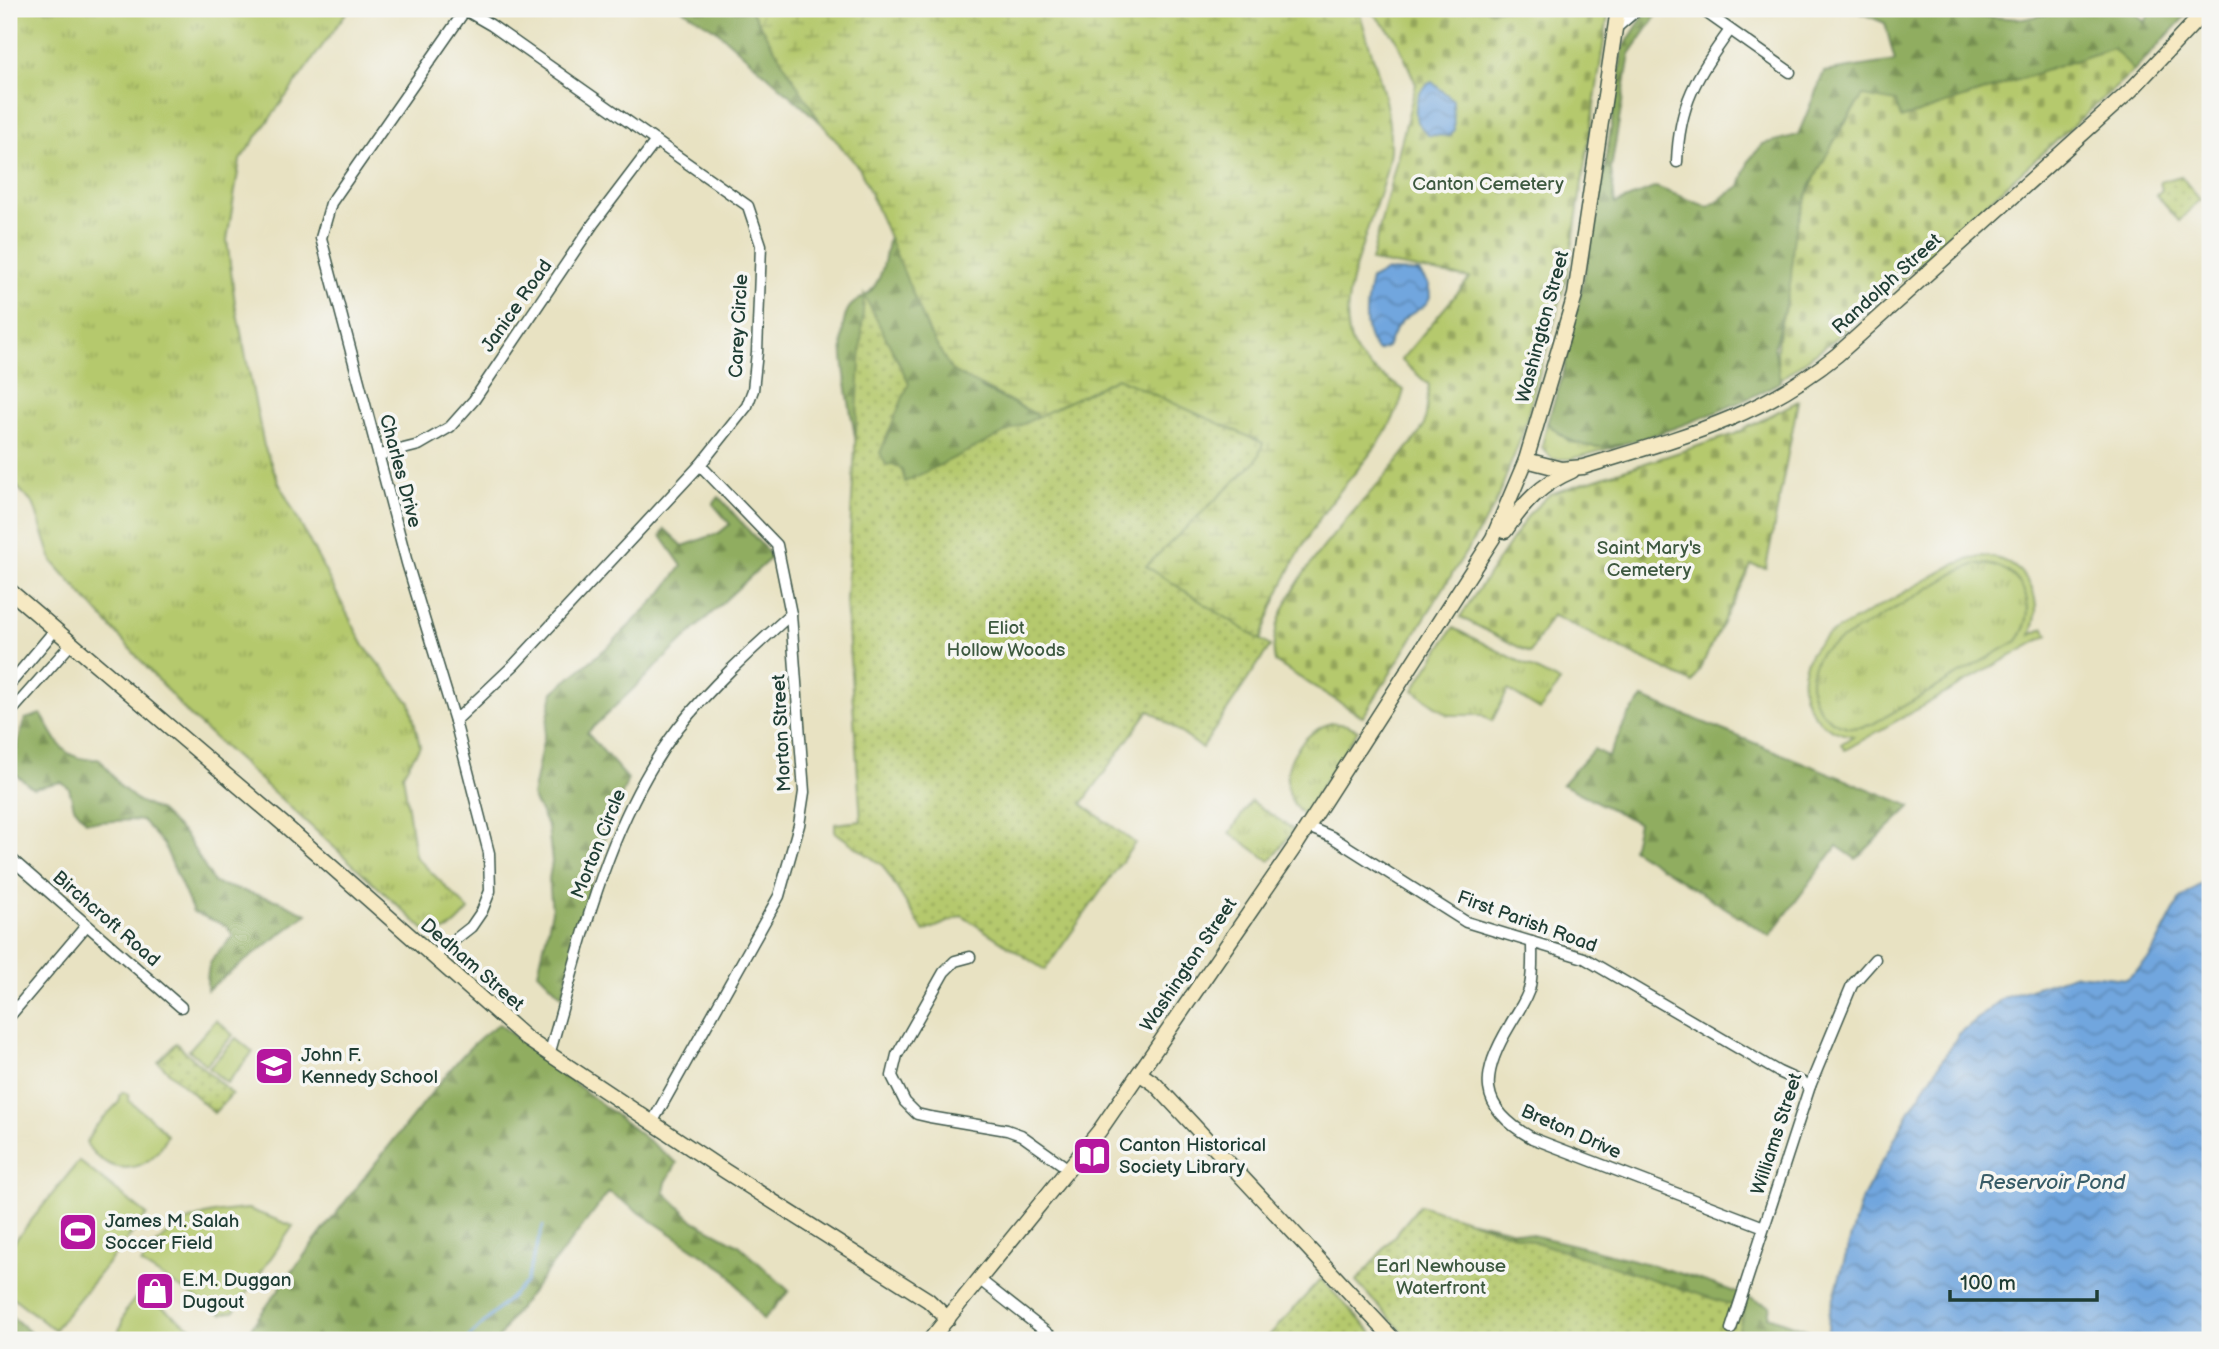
<svg xmlns="http://www.w3.org/2000/svg" width="2219" height="1349" font-family="'Balsamiq Sans',sans-serif">
  <style>
    .grass { fill: url(#grass-tufts); stroke: #6a8350; stroke-width: 2 }
    .forest { fill: url(#forest-firs); stroke: #58754a; stroke-width: 2 }
    .wetland { fill: url(#wetland-marsh); stroke: #6a8350; stroke-width: 2 }
    .cemetery { fill: url(#cemetery-stones); stroke: #6a8350; stroke-width: 2 }
    .park { fill: url(#park-dots); stroke: #6a8350; stroke-width: 2 }
    .pitch { fill: #b5c96d; stroke: #6a8350; stroke-width: 2; fill-rule: evenodd }
    .water { fill: url(#water-waves); stroke: #487289; stroke-width: 2 }
    .lines { fill: none; stroke-linecap: round; stroke-linejoin: round }
    .stream { stroke: #71a6de; stroke-width: 2.5 }
    .street-casing { stroke: #3d5649; stroke-width: 13 }
    .secondary-casing { stroke: #3d5649; stroke-width: 17 }
    .street { stroke: #fff; stroke-width: 10 }
    .secondary { stroke: #f6e9c3; stroke-width: 14 }
    .labels { text-anchor: middle; dominant-baseline: central; stroke-width: 7; stroke-linejoin: round; paint-order: stroke }
    .park-label { font-size: 19px; fill: #3d593f; stroke: #f6f6f2 }
    .street-label { font-size: 19px; fill: #1f3d34; stroke: #f6f6f2 }
    .poi-label { font-size: 19px; fill: #1f3d34; stroke: #f6f6f2; text-anchor: start }
    .water-label { font-size: 21px; font-style: italic; fill: #385c67; stroke: #f6f6f2 }
  </style>
  <defs>
    <pattern id="grass-tufts" width="24" height="20" patternUnits="userSpaceOnUse" patternTransform="scale(1.75)"><rect width="24" height="20" fill="#b5c96d"/><path d="M3 7l-1-3M5 7V3M7 7l1-3M15 17l-1-3M17 17v-4M19 17l1-3" fill="none" stroke="#93a45a"/></pattern>
    <pattern id="forest-firs" width="22" height="20" patternUnits="userSpaceOnUse" patternTransform="scale(1.75)"><rect width="22" height="20" fill="#90ad60"/><path d="M5 1l3.5 6h-7zM16 11l3.5 6h-7z" fill="#758e50"/></pattern>
    <pattern id="wetland-marsh" width="20" height="14" patternUnits="userSpaceOnUse" patternTransform="scale(1.75)"><rect width="20" height="14" fill="#b5c96d"/><path d="M1 5h8M5 5V1M11 12h8M15 12V8" fill="none" stroke="#93a45a"/></pattern>
    <pattern id="cemetery-stones" width="16" height="16" patternUnits="userSpaceOnUse" patternTransform="scale(1.75)"><rect width="16" height="16" fill="#b5c96d"/><path d="M2 7V4a2 2 0 0 1 4 0v3zM10 15v-3a2 2 0 0 1 4 0v3z" fill="#93a45a"/></pattern>
    <pattern id="park-dots" width="8" height="8" patternUnits="userSpaceOnUse" patternTransform="scale(1.75)"><rect width="8" height="8" fill="#b5c96d"/><path d="M2 2h.1M6 6h.1" fill="none" stroke="#93a45a" stroke-width="1.8" stroke-linecap="round"/></pattern>
    <pattern id="water-waves" width="16" height="10" patternUnits="userSpaceOnUse" patternTransform="scale(1.75)"><rect width="16" height="10" fill="#71a6de"/><path d="M0 5q4-4 8 0t8 0" fill="none" stroke="#5c88b5"/></pattern>
  </defs>
  <rect width="100%" height="100%" fill="#f6f6f2"/>
  <filter id="ink" filterUnits="userSpaceOnUse"><feTurbulence type="fractalNoise" baseFrequency=".0143" numOctaves="2"/><feDisplacementMap in="SourceGraphic" scale="14" xChannelSelector="R" yChannelSelector="G"/><feConvolveMatrix kernelMatrix="1 2 1 2 8 2 1 2 1" color-interpolation-filters="sRGB"/></filter>
  <filter id="wash" filterUnits="userSpaceOnUse"><feTurbulence type="fractalNoise" baseFrequency=".00686" numOctaves="4" result="noise"/><feDisplacementMap in="SourceGraphic" scale="28" xChannelSelector="R" yChannelSelector="G"/><feGaussianBlur stdDeviation="1.57" result="paint"/><feColorMatrix in="noise" values="0 0 0 0 0 0 0 0 0 0 0 0 0 0 0 0 0 1.4 0 .05"/><feComposite in="paint" operator="in"/></filter>
  <g filter="url(#wash)">
    <rect width="100%" height="100%" fill="#e8e2c2"/>
    <g class="grass">
      <path d="M9 9H349L240 160 227 240 235 303 264 446 279 483 364 646 410 703 420 746 403 774 415 856 469 910C457 924 446 937 426 931L190 716 52 561 34 505 9 478Z"/>
      <path d="M1547 423 1570 442 1602 447 1623 445 1570 459H1552L1542 447Z"/>
      <path d="M1976 564C2020 562 2043 606 2017 641L1871 725C1824 739 1794 689 1821 651L1959 571Z"/>
      <path d="M1453 628 1560 682 1540 710 1508 690 1492 721 1482 715H1448L1413 690Z"/>
      <path d="M1331 723 1347 725 1358 730 1303 815C1270 785 1292 736 1331 723Z"/>
      <path d="M1251 801 1294 830 1270 861 1230 833Z"/>
    </g>
    <g class="forest">
      <path d="M682 9H750L821 123 716 30Z"/>
      <path d="M1648 9H1661L1630 54 1611 169 1615 204 1656 187 1708 207 1740 186 1749 160 1763 144 1798 135 1824 72 1895 61 1885 23 1851 9H1949L1972 16 2024 19 2070 9H2132L2145 23 2151 9H2192L2134 71 2113 48 1901 119 1863 96 1843 124 1810 187 1799 219 1791 283 1774 347 1781 381C1752 401 1631 448 1599 447 1575 446 1563 437 1547 423L1563 375 1599 207 1623 48Z"/>
      <path d="M889 236 930 334 983 389 1036 414 1074 456 1056 604 858 457C855 425 831 334 849 308 854 301 864 298 870 292 884 277 885 255 889 236Z"/>
      <path d="M719 497 772 557C708 614 649 675 587 733L628 779 601 846 562 996 538 972 552 911 549 879 552 862 548 827 532 796 553 692 610 645 660 595 682 566 661 536 665 529 683 546 719 533 730 524 713 504Z"/>
      <path d="M1643 698 1911 806 1856 859 1837 846 1770 936 1632 849 1638 823 1562 784 1594 749 1608 757 1628 716Z"/>
      <path d="M41 714C59 742 61 762 100 759L120 786 138 801 160 811 186 836 214 883 279 901 307 914 207 990C207 953 213 961 233 936L227 926 193 912 164 845 143 821C122 818 107 824 86 821L74 807 69 788 61 782 33 788 10 770 25 719Z"/>
      <path d="M499 1024 677 1163 666 1182 664 1192 694 1221 739 1245 789 1291 763 1320 727 1271 609 1192 509 1321 498 1340H242C298 1262 357 1185 418 1110 442 1081 467 1043 499 1024Z"/>
      <path d="M1460 1218C1564 1243 1672 1264 1770 1306L1768 1316 1828 1337 1827 1340H1739Z"/>
      <path d="M9 1314 39 1340H9Z"/>
    </g>
    <path class="wetland" d="M750 9H1359C1370 54 1392 101 1390 149 1387 201 1322 307 1358 354 1370 370 1388 379 1404 390 1392 440 1350 473 1322 515 1292 560 1270 606 1255 657L1200 692 1074 456 1036 414 952 371 930 334 860 169 821 123Z"/>
    <g class="cemetery">
      <path d="M1369 9H1609L1568 273 1522 435 1494 507 1363 717 1275 662C1260 597 1367 502 1404 453 1410 445 1419 436 1423 427 1428 416 1427 397 1429 385L1401 360 1470 278 1371 261 1416 84 1396 38Z"/>
      <path d="M2113 48 2134 71 1835 339 1782 378 1779 375C1773 336 1783 323 1790 285 1793 269 1791 252 1794 237 1806 186 1834 138 1863 96L1896 102 1901 119Z"/>
      <path d="M1798 401 1766 568 1751 565 1693 683 1552 615 1530 653 1460 617 1529 514 1550 494 1735 434Z"/>
    </g>
    <g class="park">
      <path d="M2181 176 2200 200 2179 221 2156 195 2162 190 2160 182Z"/>
      <path d="M864 295 909 383 880 453 886 465 893 464 902 470 905 482 1117 378 1263 443 1257 460 1146 566 1270 646 1202 748 1149 710 1082 804 1135 843 1045 970 962 916 924 932 883 866 835 832V824L861 821 846 601Z"/>
      <path d="M176 1043 232 1094 214 1113 158 1062Z"/>
      <path d="M1420 1205 1745 1309 1737 1334 1753 1340H1410L1356 1282Z"/>
      <path d="M1321 1279 1379 1340H1265Z"/>
    </g>
    <g class="pitch">
      <path d="M1980 556C2024 557 2047 596 2031 635L2044 628 2048 635 1845 750 1841 744 1853 736C1800 729 1784 666 1828 635L1955 564ZM1976 564C2020 561 2043 607 2017 641L1871 725C1825 739 1793 688 1822 651L1959 571Z"/>
      <path d="M216 1020 233 1035 206 1065 189 1050Z"/>
      <path d="M236 1038 253 1052 227 1083 209 1068Z"/>
      <path d="M123 1092 128 1094 129 1101C143 1113 157 1121 167 1135 152 1175 108 1179 86 1143L95 1127 119 1102V1096Z"/>
      <path d="M79 1161 147 1215 54 1330 9 1294V1248Z"/>
      <path d="M248 1209 293 1226 234 1311 222 1314 141 1264C171 1221 197 1212 248 1209Z"/>
      <path d="M140 1292 209 1340H116L126 1310Z"/>
    </g>
    <g class="water">
      <path d="M1432 82 1453 100 1454 130 1450 136 1428 135 1417 122C1414 107 1416 88 1432 82Z"/>
      <path d="M1386 271 1419 272 1429 285 1430 297C1426 309 1410 312 1401 322 1393 330 1392 338 1387 347L1378 351C1360 335 1366 300 1371 279Z"/>
      <path d="M2210 876V1340H1827L1829 1315 1861 1201 1910 1110 1959 1034 2003 998 2076 974 2127 979 2149 959 2179 901Z"/>
    </g>
    <g class="lines">
      <path class="stream" d="M466 1340 526 1282 543 1226"/>
    </g>
  </g>
  <g filter="url(#ink)">
    <g class="lines">
      <g class="street-casing">
        <g id="street">
          <path d="M1701 9 1790 72"/>
          <path d="M1615 29 1638 9"/>
          <path d="M1677 162C1679 103 1697 76 1730 30"/>
          <path d="M380 455 419 445 450 427 474 400 593 224 656 141"/>
          <path d="M9 685 55 630"/>
          <path d="M9 714 71 644"/>
          <path d="M455 721 514 665 700 465 747 406 753 390 757 352 761 245 748 206 491 25 465 10"/>
          <path d="M1308 827 1332 837 1466 922 1584 958 1779 1072 1810 1086"/>
          <path d="M9 857 181 1007"/>
          <path d="M1532 942C1532 956 1533 972 1530 986 1527 1000 1517 1012 1510 1025 1480 1075 1477 1107 1532 1138L1764 1227"/>
          <path d="M434 956 471 927 482 911 490 891 489 853 455 721 407 563 321 238 331 203 466 9"/>
          <path d="M970 957 955 961 944 972 897 1055 892 1076 905 1102 917 1114 930 1117 1007 1130 1021 1135 1070 1170"/>
          <path d="M9 1017 86 926"/>
          <path d="M549 1055C582 942 606 823 678 728 711 686 751 650 791 614"/>
          <path d="M653 1121 779 896 799 825 804 792 791 614 777 545 700 465"/>
          <path d="M980 1280 1056 1340"/>
          <path d="M1731 1329 1810 1086 1852 985 1875 959"/>
        </g>
      </g>
      <g class="secondary-casing">
        <g id="secondary">
          <path d="M1526 460 1561 469 1583 467C1678 438 1758 419 1837 355L2131 90 2207 9"/>
          <path d="M1505 531C1523 504 1541 484 1572 471"/>
          <path d="M9 590 281 822 527 1039 725 1171 928 1300 948 1319"/>
          <path d="M1139 1073 1155 1084 1394 1340"/>
          <path d="M930 1340 1100 1130 1298 842 1493 538 1526 460 1575 295 1618 9"/>
        </g>
      </g>
      <use href="#street" class="street"/>
      <use href="#secondary" class="secondary"/>
    </g>
  </g>
  <defs>
    <g id="school-square" transform="scale(2.0125)"><rect x="-9" y="-9" width="18" height="18" rx="4" fill="#b5179e" stroke="#f6f6f2"/><path d="M0-5L7-2L0 1L-7-2ZM-4 1L0 2.5L4 1V4Q0 6-4 4Z" fill="#fff"/></g>
    <g id="library-square" transform="scale(2.0125)"><rect x="-9" y="-9" width="18" height="18" rx="4" fill="#b5179e" stroke="#f6f6f2"/><path d="M-6-4Q-3-5.5-.7-3.5V5Q-3 3-6 4ZM6-4Q3-5.5 .7-3.5V5Q3 3 6 4Z" fill="#fff"/></g>
    <g id="stadium-square" transform="scale(2.0125)"><rect x="-9" y="-9" width="18" height="18" rx="4" fill="#b5179e" stroke="#f6f6f2"/><path d="M0-5a6.5 5 0 1 0 0 10a6.5 5 0 1 0 0-10ZM-3.5-1.8h7v3.6h-7Z" fill="#fff"/></g>
    <g id="shop-square" transform="scale(2.0125)"><rect x="-9" y="-9" width="18" height="18" rx="4" fill="#b5179e" stroke="#f6f6f2"/><path d="M-5-2.5h2.3a2.7 3.5 0 0 1 5.4 0H5L5.5 6h-11ZM-1.5-2.5h3a1.5 2.3 0 0 0-3 0Z" fill="#fff"/></g>
  </defs>
  <g fill-rule="evenodd">
    <use href="#school-square" x="274" y="1066"/>
    <use href="#library-square" x="1092" y="1156"/>
    <use href="#stadium-square" x="78" y="1232"/>
    <use href="#shop-square" x="155" y="1291"/>
  </g>
  <g class="labels">
    <g class="park-label">
      <text x="1488" y="184">Canton Cemetery</text>
      <text x="1649" y="548">Saint Mary's<tspan x="1649" dy="22">Cemetery</tspan></text>
      <text x="1006" y="628">Eliot<tspan x="1006" dy="22">Hollow Woods</tspan></text>
      <text x="1441" y="1266">Earl Newhouse<tspan x="1441" dy="22">Waterfront</tspan></text>
    </g>
    <g class="street-label">
      <text transform="translate(1887 284) rotate(-42)">Randolph Street</text>
      <text transform="translate(517 306) rotate(-55)">Janice Road</text>
      <text transform="translate(739 326) rotate(-87)">Carey Circle</text>
      <text transform="translate(1543 327) rotate(-75)">Washington Street</text>
      <text transform="translate(400 471) rotate(75)">Charles Drive</text>
      <text transform="translate(782 733) rotate(-93)">Morton Street</text>
      <text transform="translate(599 844) rotate(-68)">Morton Circle</text>
      <text transform="translate(106 919) rotate(41)">Birchcroft Road</text>
      <text transform="translate(1527 922) rotate(20)">First Parish Road</text>
      <text transform="translate(472 965) rotate(41)">Dedham Street</text>
      <text transform="translate(1189 965) rotate(-56)">Washington Street</text>
      <text transform="translate(1571 1132) rotate(24)">Breton Drive</text>
      <text transform="translate(1777 1134) rotate(-72)">Williams Street</text>
    </g>
    <g class="poi-label">
      <text x="301" y="1055">John F.<tspan x="301" dy="22">Kennedy School</tspan></text>
      <text x="1119" y="1145">Canton Historical<tspan x="1119" dy="22">Society Library</tspan></text>
      <text x="105" y="1221">James M. Salah<tspan x="105" dy="22">Soccer Field</tspan></text>
      <text x="182" y="1280">E.M. Duggan<tspan x="182" dy="22">Dugout</tspan></text>
    </g>
    <g class="water-label">
      <text x="2052" y="1182">Reservoir Pond</text>
    </g>
  </g>
  <rect width="2219" height="1349" fill="none" stroke="#f6f6f2" stroke-width="35"/>
  <path d="M1950 1290v10h147v-10" fill="none" stroke="#1f3d34" stroke-width="3.5"/>
  <text x="1960" y="1290" font-size="21" fill="#1f3d34" stroke="#f6f6f2" stroke-width="5" paint-order="stroke">100 m</text>
</svg>
